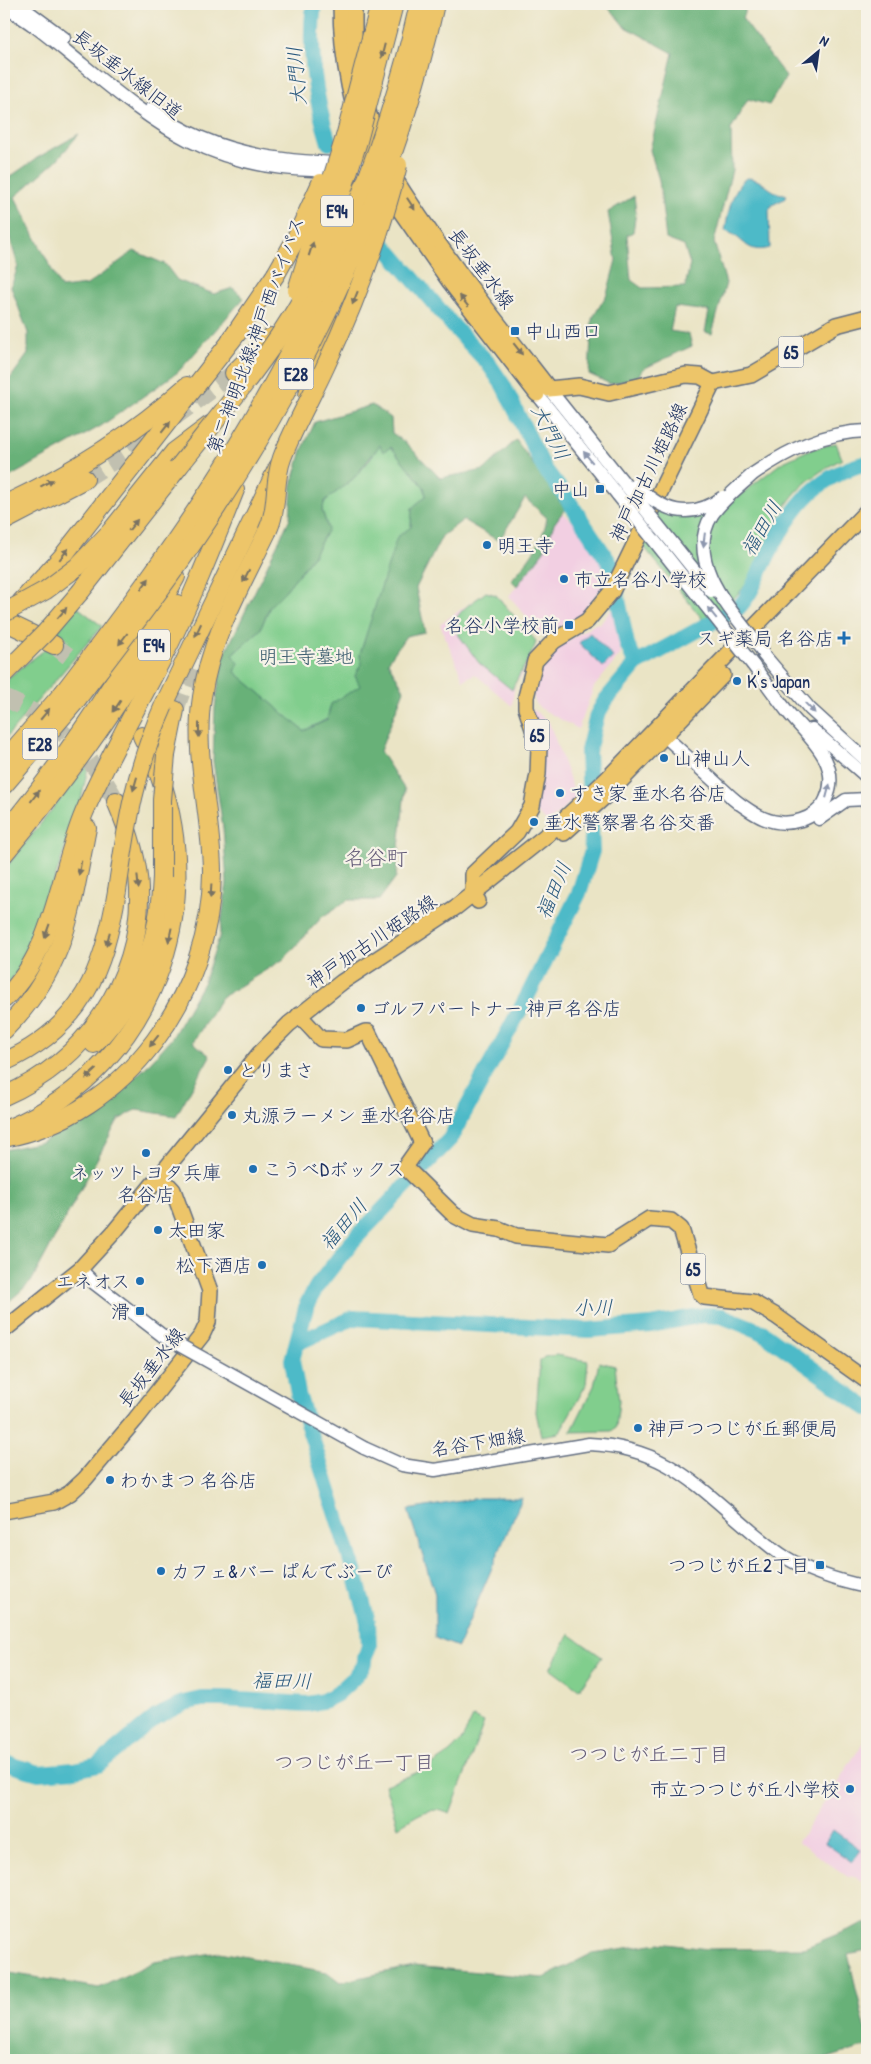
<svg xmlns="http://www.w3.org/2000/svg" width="871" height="2064" font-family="'Patrick Hand','Klee One',sans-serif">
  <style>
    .built { fill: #f2cfe2 }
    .green { fill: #81ce8d; stroke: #4e7e76 }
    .forest { fill: #68b178; stroke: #42706b; fill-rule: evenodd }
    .water { fill: #4dbac8; stroke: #347493 }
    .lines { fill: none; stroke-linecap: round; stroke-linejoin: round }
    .river { stroke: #4dbac8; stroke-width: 16 }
    .highway-tunnel { stroke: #c1c0b0; stroke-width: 18; stroke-dasharray: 18 9; stroke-linecap: butt }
    .minor-casing { stroke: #636e82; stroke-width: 15 }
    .major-casing { stroke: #636e82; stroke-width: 18 }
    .highway-casing { stroke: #636e82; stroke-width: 20 }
    .minor { stroke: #fff; stroke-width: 12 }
    .major { stroke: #edc569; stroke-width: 15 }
    .highway { stroke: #edc569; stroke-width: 18 }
    .minor-bridge-casing { stroke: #636e82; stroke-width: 15; stroke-linecap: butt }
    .highway-bridge-casing { stroke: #636e82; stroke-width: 20; stroke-linecap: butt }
    .minor-bridge { stroke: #fff; stroke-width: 12 }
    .highway-bridge { stroke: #edc569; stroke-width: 18 }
    .oneway { fill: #797263 }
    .oneway2 { fill: #8d97ae }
    .poi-dot { fill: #1f6fb2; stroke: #f7f3e8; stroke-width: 2 }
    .labels { text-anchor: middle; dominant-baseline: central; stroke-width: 4.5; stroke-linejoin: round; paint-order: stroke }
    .shield { fill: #f7f3e8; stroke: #5d6a87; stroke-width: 1 }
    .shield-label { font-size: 18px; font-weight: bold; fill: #1b2f5e }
    .street-label { font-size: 19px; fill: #1b2f5e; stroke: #f7f3e8 }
    .poi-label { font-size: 19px; fill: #1b2f5e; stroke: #f7f3e8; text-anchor: start }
    .park-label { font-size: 19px; fill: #34576a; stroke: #f7f3e8 }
    .water-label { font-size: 20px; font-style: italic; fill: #2a597e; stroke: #f7f3e8 }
    .neighbourhood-label { font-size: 20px; fill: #635b78; stroke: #f7f3e8 }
    .quarter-label { font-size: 21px; fill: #635b78; stroke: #f7f3e8 }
  </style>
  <rect width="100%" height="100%" fill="#f7f3e8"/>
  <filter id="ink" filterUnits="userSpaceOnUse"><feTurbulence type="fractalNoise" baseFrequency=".02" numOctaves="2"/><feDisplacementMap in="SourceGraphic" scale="10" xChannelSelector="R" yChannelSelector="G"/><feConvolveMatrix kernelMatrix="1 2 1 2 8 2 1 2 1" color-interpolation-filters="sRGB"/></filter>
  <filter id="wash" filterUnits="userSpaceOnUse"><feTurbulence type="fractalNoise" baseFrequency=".0096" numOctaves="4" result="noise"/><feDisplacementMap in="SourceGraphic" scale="20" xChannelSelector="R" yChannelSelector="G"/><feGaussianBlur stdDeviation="1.12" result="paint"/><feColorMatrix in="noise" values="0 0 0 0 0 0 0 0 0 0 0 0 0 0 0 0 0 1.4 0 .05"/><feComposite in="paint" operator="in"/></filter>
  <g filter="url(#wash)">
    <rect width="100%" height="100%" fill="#eae4c5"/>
    <g class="built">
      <path d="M562 513 588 533 610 571 600 590 579 616 543 636 509 596 544 551 554 524Z"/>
      <path d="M486 592 496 595 536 641 520 678 515 682 512 706 475 674 463 680 440 624Z"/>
      <path d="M612 609 621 654 594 687 578 729 540 708 535 702 533 695 538 668 551 651 597 623 600 624Z"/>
      <path d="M532 709 549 722 576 797 548 823 535 811Z"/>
      <path d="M867 1737V1884L855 1876 848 1877 798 1842Z"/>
    </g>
    <g class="green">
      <path d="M836 443 842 459C799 482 786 499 767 542 761 554 757 569 749 580 738 597 721 610 704 621L640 542 657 506H726L781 463 809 450Z"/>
      <path d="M380 444 391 447 424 487 426 496 412 508 411 527 360 654 361 664 355 676 361 686 331 704 327 719 304 731 235 672 236 665 232 655 260 630 270 606 285 591 313 556 328 529 322 510 325 501 354 478 369 461Z"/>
      <path d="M486 592 496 595 536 641C535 652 516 678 512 690L479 663 455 630C452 612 474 602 486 592Z"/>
      <path d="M76 606 102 626 4 740V692L9 677 43 651Z"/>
      <path d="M89 763 81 800 30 954 4 990V870Z"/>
      <path d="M556 1355 588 1361 586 1385 559 1433 541 1436 536 1412 540 1361 544 1357Z"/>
      <path d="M599 1362 615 1366 619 1401 616 1427 612 1431 571 1432 594 1386Z"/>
      <path d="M569 1634 602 1657 579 1690 550 1669Z"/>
      <path d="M473 1717 484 1722 450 1814C428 1804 417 1816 398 1827L385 1785C410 1776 443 1764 460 1742 465 1735 469 1725 473 1717Z"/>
    </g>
    <g class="forest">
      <path d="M606 4H748L742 18 786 77 769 105 748 99 731 129 732 170 714 242 726 283 712 334 705 332 709 311 675 307 670 331 689 334 692 346 643 369 637 378 610 384 589 374 592 319 607 294 616 260 608 212 634 196 636 212 633 232 627 235 631 280 642 288 685 287 690 264 684 246 666 239 659 180 650 150 673 53 624 26Z"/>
      <path d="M79 134 57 160 15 197 61 288 87 285 134 251 165 264 177 280 214 294 233 288 244 298 178 372 101 426 4 480V387L28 354V333L11 287 18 266 4 218V181L37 158Z"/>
      <path d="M372 405 391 418 392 433 406 443 440 478 484 470 516 440 565 509 554 524 544 551 517 586 511 580C527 563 543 542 547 518L525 498 499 541 463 520 442 536 416 588 425 632 406 636 388 662 404 690 380 751 405 790 396 877 379 900H348L322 917 284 959 222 997 193 1042 210 1056 176 1116 136 1110 118 1120 31 1282 4 1306V1150L42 1142 98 1110 146 1067 172 1038 203 983 219 938 227 883 223 828 213 761 215 708 222 660 290 518 292 485 302 450 315 422ZM380 445 383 452 391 447 424 487 426 496 412 508 411 527 397 537 360 654 361 664 355 676 360 686 331 704 327 720 304 731 235 672 239 663 232 655 260 630 270 606 285 591 313 556 328 529 322 510 325 501 354 478Z"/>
      <path d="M867 1922V1950L848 1954 867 2035V2046L821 2060H4V1972L99 1988 154 1962 220 1952 327 1972 340 1982 414 1966 543 1978 593 1953 659 1943 708 1949 804 1948Z"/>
    </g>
    <g class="water">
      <path d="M746 178C763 177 770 195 785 194L786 198 772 205 769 210 770 248C745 255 745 237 725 231 728 214 732 188 746 178Z"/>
      <path d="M590 633 613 657 603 667 579 643Z"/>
      <path d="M479 1498H522L458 1647 435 1638V1594L408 1510Z"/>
      <path d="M833 1830 861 1850 852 1862 825 1843Z"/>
    </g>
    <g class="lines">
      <g class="river">
        <path d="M314 4C308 49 315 99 329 143"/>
        <path d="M384 245 455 328 488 363 503 385 544 468 566 497 611 565 627 644 636 664"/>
        <path d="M297 1343 353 1318 589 1330 651 1325 704 1315 722 1316 762 1332 867 1408"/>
        <path d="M4 1763 39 1773 75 1770 98 1765 156 1717 184 1703 202 1699H221L308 1704 323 1701 337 1694 352 1680 363 1665 369 1646 368 1622 356 1577 298 1394 292 1360 307 1304 317 1286 350 1244 450 1139 527 997 579 893 592 851 588 751 597 715 605 701 636 664 738 608C751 595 757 577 765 561 788 514 813 476 867 463"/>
      </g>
    </g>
  </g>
  <g filter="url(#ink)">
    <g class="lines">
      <g class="highway-tunnel">
        <path d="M85 479 130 450 234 373"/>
        <path d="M54 645 95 677"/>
        <path d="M4 698C55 719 90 752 116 801"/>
        <path d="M175 710 191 666"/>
      </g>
      <g class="minor-casing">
        <g id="minor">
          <path d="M18 4 64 38"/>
          <path d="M4 7C33 22 58 45 83 65 159 127 210 167 312 170 332 171 357 175 376 171"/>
          <path d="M151 109C217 159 300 165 380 163"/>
          <path d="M549 389 628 488"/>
          <path d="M537 394 618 495"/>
          <path d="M753 474C788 450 824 432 867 431"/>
          <path d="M763 654 810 709 867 761"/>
          <path d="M657 729 738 803"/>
          <path d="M812 729 867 777"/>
          <path d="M732 798C753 814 773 829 801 820 811 817 822 809 826 799 843 763 807 736 787 711 775 696 764 680 753 665"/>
          <path d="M819 819 846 800 867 799"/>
          <path d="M80 1269 94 1283 163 1336"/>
          <path d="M364 1448 402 1465 435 1470 589 1444C667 1447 699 1488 755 1534 765 1542 775 1551 785 1557 811 1573 838 1581 867 1587"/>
        </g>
      </g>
      <g class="major-casing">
        <g id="major">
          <path d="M341 4C341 62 353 116 374 170"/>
          <path d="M354 4V41L360 78"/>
          <path d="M366 105 380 150"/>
          <path d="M390 171C437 248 494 318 549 389L579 386 609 393 686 375 700 376 713 383"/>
          <path d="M386 190 450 282 537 394"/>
          <path d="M713 383 751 375 836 325 867 317"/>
          <path d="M564 833 611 791 723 675"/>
          <path d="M478 901 473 894V874L517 832 532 806 538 774 539 747 526 708V697L535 661 554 641 587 621 612 591 713 383"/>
          <path d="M299 1015 321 1039 347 1040 365 1032H368L422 1143 405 1167 454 1215 473 1225 499 1229 516 1236 608 1245 649 1219 671 1221 681 1229 701 1294 704 1297 752 1302 776 1316 867 1381"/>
          <path d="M4 1330 80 1269 114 1232 260 1053 289 1024 342 982 456 907 548 834 607 779 867 511"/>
          <path d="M4 1511 54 1502 70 1493 85 1479 135 1420 202 1335 208 1322 210 1291 173 1190 160 1176"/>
        </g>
      </g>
      <g class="highway-casing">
        <g id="highway">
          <path d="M231 340 276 274"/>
          <path d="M234 373 271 337"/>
          <path d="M308 394 328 320"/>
          <path d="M4 505C70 474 133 435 187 386"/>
          <path d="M4 521 85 479"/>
          <path d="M77 567 111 531 174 452 210 425"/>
          <path d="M81 591 177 469"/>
          <path d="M21 602 62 557 238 332"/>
          <path d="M4 621 54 645"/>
          <path d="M164 705 278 467"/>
          <path d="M166 755 175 710"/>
          <path d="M4 761 63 693"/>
          <path d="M4 785 75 702"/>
          <path d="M4 834C70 754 126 668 176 577"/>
          <path d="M4 854C69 776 129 694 177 604"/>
          <path d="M4 999C55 951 58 875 84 813 106 761 135 712 161 661 189 606 212 548 235 490"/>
          <path d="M4 1030C67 968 71 909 87 828"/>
          <path d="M94 1044C140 996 159 943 162 877"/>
          <path d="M4 1062C82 1027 104 971 117 891"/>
          <path d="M4 1096C85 1061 142 980 139 889 138 859 128 829 116 801"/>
          <path d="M7 1129C164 1064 219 882 142 736"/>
          <path d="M4 1138C127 1116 213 991 212 870 211 812 193 755 202 697 210 638 242 584 267 532"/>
        </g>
      </g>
      <use href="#minor" class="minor"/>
      <use href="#major" class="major"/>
      <use href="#highway" class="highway"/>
      <g class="minor-bridge-casing">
        <g id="minor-bridge">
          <path d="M753 474C739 487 722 500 712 515 682 564 737 616 764 653"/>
          <path d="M635 485C662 511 689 522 723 497"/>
          <path d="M628 488 711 591"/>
          <path d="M618 495 753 665"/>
          <path d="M163 1336 364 1448"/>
        </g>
      </g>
      <g class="highway-bridge-casing">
        <g id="highway-bridge">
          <path d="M318 268 358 141 394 4"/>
          <path d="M276 274 294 242 321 183"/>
          <path d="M297 290 345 137 380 4"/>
          <path d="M177 469C227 406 281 344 317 271"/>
          <path d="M267 532C279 508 273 482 282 458 294 426 312 396 326 365 356 301 381 234 398 165"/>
          <path d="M4 613 46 590 77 567"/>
          <path d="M4 674 45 633 81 591"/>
          <path d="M63 693C122 616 180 539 231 456 316 318 384 162 419 4"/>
          <path d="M75 702C120 643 166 584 207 522 311 367 395 187 435 4"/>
          <path d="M162 877V800L166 755"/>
          <path d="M117 891C127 822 135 770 164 705"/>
        </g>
      </g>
      <use href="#minor-bridge" class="minor-bridge"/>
      <use href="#highway-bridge" class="highway-bridge"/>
    </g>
    <defs><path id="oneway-solid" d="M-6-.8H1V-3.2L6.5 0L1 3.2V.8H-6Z" transform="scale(1.25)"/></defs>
    <g class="oneway">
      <use href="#oneway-solid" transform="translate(383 51) rotate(104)"/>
      <use href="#oneway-solid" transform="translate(411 204) rotate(57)"/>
      <use href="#oneway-solid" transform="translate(311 249) rotate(-72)"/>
      <use href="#oneway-solid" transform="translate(355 298) rotate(112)"/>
      <use href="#oneway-solid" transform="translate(464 301) rotate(-128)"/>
      <use href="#oneway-solid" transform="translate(518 349) rotate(52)"/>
      <use href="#oneway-solid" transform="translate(166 427) rotate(-52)"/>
      <use href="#oneway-solid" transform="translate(47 483) rotate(-28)"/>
      <use href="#oneway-solid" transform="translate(133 525) rotate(-51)"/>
      <use href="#oneway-solid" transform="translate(64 554) rotate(-51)"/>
      <use href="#oneway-solid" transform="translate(246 576) rotate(116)"/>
      <use href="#oneway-solid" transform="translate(145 584) rotate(-54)"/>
      <use href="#oneway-solid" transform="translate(62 613) rotate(-49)"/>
      <use href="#oneway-solid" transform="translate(198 630) rotate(115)"/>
      <use href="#oneway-solid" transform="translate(123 639) rotate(127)"/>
      <use href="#oneway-solid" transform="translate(117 706) rotate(123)"/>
      <use href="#oneway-solid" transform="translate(45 714) rotate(-50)"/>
      <use href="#oneway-solid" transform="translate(199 730) rotate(90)"/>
      <use href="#oneway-solid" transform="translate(135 784) rotate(106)"/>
      <use href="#oneway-solid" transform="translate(35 796) rotate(-53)"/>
      <use href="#oneway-solid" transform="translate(80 868) rotate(100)"/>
      <use href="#oneway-solid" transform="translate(138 882) rotate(85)"/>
      <use href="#oneway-solid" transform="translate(211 891) rotate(93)"/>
      <use href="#oneway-solid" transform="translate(47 931) rotate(110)"/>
      <use href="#oneway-solid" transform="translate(170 935) rotate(102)"/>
      <use href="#oneway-solid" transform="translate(108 939) rotate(104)"/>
      <use href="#oneway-solid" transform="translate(154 1041) rotate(128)"/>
      <use href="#oneway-solid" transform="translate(91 1074) rotate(137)"/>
    </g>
    <g class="oneway2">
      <use href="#oneway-solid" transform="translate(588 457) rotate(-129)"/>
      <use href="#oneway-solid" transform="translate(704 540) rotate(97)"/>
      <use href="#oneway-solid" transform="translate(712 613) rotate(-129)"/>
      <use href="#oneway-solid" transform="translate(810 708) rotate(46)"/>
      <use href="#oneway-solid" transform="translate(828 791) rotate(-75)"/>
    </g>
  </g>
  <g class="poi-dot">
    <rect x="510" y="326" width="10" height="10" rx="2.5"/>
    <rect x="595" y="484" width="10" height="10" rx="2.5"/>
    <circle cx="487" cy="545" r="5"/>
    <circle cx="564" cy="579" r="5"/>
    <rect x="564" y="620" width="10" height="10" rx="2.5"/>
    <path d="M841.5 630.5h5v5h5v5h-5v5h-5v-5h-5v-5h5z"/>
    <circle cx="737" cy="681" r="5"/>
    <circle cx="664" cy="758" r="5"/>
    <circle cx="560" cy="793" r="5"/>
    <circle cx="534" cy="822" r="5"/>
    <circle cx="361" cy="1008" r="5"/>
    <circle cx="228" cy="1070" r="5"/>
    <circle cx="232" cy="1115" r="5"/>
    <circle cx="146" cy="1153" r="5"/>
    <circle cx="253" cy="1169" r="5"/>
    <circle cx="158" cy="1230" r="5"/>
    <circle cx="262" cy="1265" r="5"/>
    <circle cx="140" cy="1281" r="5"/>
    <rect x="135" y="1306" width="10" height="10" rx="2.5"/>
    <circle cx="638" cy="1428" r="5"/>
    <circle cx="110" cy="1480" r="5"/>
    <rect x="815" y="1560" width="10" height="10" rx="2.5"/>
    <circle cx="161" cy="1571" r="5"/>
    <circle cx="850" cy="1789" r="5"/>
  </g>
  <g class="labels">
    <g class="shield">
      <rect x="321" y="195.5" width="32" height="31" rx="4"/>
      <rect x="778.5" y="336.5" width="25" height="31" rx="4"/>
      <rect x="278.5" y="358.5" width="35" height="31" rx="4"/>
      <rect x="138" y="629.5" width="32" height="31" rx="4"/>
      <rect x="524.5" y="719.5" width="25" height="31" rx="4"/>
      <rect x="22.5" y="728.5" width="35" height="31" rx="4"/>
      <rect x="680.5" y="1253.5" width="25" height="31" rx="4"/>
    </g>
    <g class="shield-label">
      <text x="337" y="211">E94</text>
      <text x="791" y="352">65</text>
      <text x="296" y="374">E28</text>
      <text x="154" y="645">E94</text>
      <text x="537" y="735">65</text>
      <text x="40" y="744">E28</text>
      <text x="693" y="1269">65</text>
    </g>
    <g class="street-label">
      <text transform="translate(128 74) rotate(38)">長坂垂水線旧道</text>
      <text transform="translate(482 268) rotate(53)">長坂垂水線</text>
      <text transform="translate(255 335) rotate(-70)">第二神明北線;神戸西バイパス</text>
      <text transform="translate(648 472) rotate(-64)">神戸加古川姫路線</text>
      <text transform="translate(371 941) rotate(-34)">神戸加古川姫路線</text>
      <text transform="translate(151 1367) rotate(-52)">長坂垂水線</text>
      <text transform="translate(478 1442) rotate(-9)">名谷下畑線</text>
    </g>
    <g class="poi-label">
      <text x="525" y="331">中山西口</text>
      <text x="590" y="489" text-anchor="end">中山</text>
      <text x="497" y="545">明王寺</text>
      <text x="574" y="579">市立名谷小学校</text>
      <text x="559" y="625" text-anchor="end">名谷小学校前</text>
      <text x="834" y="638" text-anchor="end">スギ薬局 名谷店</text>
      <text x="747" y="681">K's Japan</text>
      <text x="674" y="758">山神山人</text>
      <text x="570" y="793">すき家 垂水名谷店</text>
      <text x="544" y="822">垂水警察署名谷交番</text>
      <text x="371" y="1008">ゴルフパートナー 神戸名谷店</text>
      <text x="238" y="1070">とりまさ</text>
      <text x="242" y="1115">丸源ラーメン 垂水名谷店</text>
      <text x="263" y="1169">こうべDボックス</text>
      <text x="146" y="1172" text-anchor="middle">ネッツトヨタ兵庫<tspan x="146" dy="22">名谷店</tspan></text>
      <text x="168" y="1230">太田家</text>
      <text x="252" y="1265" text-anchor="end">松下酒店</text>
      <text x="130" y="1281" text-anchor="end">エネオス</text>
      <text x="130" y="1311" text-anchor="end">滑</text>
      <text x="648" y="1428">神戸つつじが丘郵便局</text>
      <text x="120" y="1480">わかまつ 名谷店</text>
      <text x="810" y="1565" text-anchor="end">つつじが丘2丁目</text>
      <text x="171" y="1571">カフェ&amp;バー ぱんでぶーび</text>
      <text x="840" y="1789" text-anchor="end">市立つつじが丘小学校</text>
    </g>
    <g class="park-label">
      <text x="306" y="656">明王寺墓地</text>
    </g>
    <g class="water-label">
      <text transform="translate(296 76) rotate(-95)">大門川</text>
      <text transform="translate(551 432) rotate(63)">大門川</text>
      <text transform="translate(761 528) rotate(-59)">福田川</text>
      <text transform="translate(553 890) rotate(-67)">福田川</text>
      <text transform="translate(343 1224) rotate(-49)">福田川</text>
      <text transform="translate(593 1307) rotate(-1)">小川</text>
      <text transform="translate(282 1680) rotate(1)">福田川</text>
    </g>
    <g class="neighbourhood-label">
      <text x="649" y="1753">つつじが丘二丁目</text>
      <text x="354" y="1761">つつじが丘一丁目</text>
    </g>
    <g class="quarter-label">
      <text x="376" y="857">名谷町</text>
    </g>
  </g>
  <rect width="871" height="2064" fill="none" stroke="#f7f3e8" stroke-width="20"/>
  <g transform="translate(818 52) rotate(29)" stroke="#f7f3e8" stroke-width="4" paint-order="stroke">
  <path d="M0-4L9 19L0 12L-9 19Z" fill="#1b2f5e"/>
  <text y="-8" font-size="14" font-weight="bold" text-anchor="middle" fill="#1b2f5e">N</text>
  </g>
</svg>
